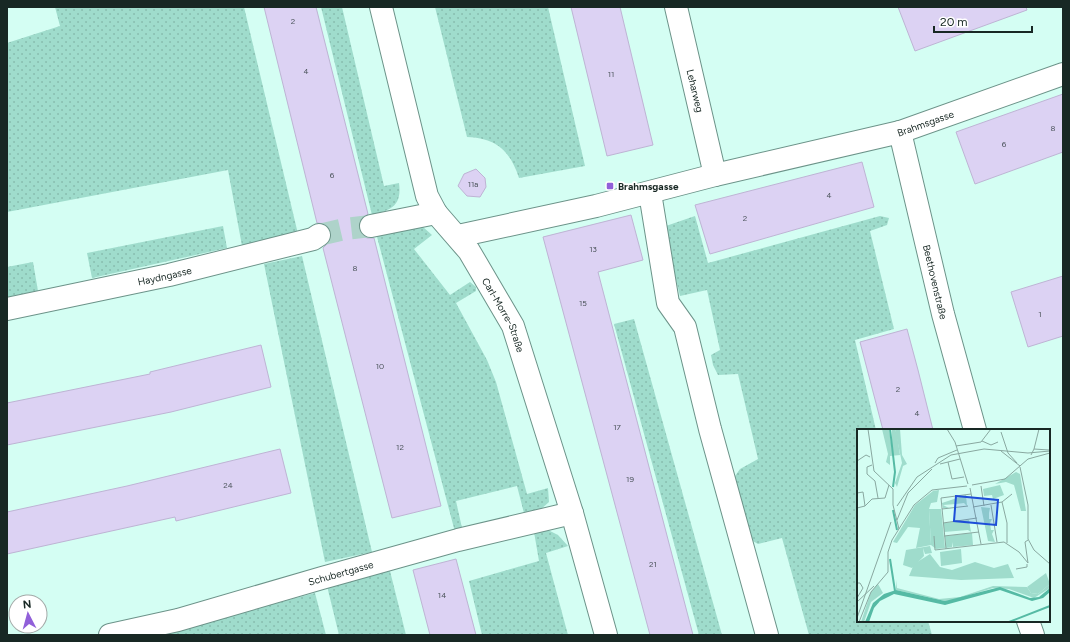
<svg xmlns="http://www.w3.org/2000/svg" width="1070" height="642" font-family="Figtree,sans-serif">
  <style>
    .grass { fill: url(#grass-dots) }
    .building { fill: #dcd2f3; stroke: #beb4d4 }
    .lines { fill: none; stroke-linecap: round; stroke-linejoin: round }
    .minor-tunnel { stroke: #aed3ca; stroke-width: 22; stroke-dasharray: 22 11; stroke-linecap: butt }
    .minor-casing { stroke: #6c9389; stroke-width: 24 }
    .minor { stroke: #fff; stroke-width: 22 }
    .poi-dot { fill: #9160d9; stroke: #fff; stroke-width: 1.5 }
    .labels { text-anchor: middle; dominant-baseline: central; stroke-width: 3.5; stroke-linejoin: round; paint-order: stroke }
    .number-label { font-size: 8px; fill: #495258 }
    .street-label { font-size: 10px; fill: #182824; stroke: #fff }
    .poi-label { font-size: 10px; font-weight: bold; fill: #182824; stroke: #fff; text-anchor: start }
    .inset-river { fill: none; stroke: #55baa4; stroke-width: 2 }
    .inset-road { fill: none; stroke: #89a8a0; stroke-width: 1 }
    .view { fill: #1d4ed8; fill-opacity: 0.15; stroke: #1d4ed8; stroke-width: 2 }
    .inset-edge { fill: none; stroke: #182824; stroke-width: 2 }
  </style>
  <defs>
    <pattern id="grass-dots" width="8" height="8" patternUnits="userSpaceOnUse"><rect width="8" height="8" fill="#9fdccc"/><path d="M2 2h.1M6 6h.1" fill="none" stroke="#88bdaf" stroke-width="1.8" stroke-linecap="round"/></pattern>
  </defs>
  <rect width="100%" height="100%" fill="#d4fef3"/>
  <g class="grass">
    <path d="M55 7H244L298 234 242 246 228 170 7 212V43L60 26Z"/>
    <path d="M321 7H342L384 186 399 183C402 205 392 210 372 215Z"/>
    <path d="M435 7H548L585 166 519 178C510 151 497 138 467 137Z"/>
    <path d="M695 216 708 263 880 216 889 218 887 225 870 231 894 329 855 340 876 430H858V621H928L932 635H809L782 538 758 544 751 540 733 479 740 469 758 459 738 374 718 375 713 365 711 355 720 350 707 290 680 296 663 227Z"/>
    <path d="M223 226 227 248 92 278 87 253Z"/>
    <path d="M409 226 423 227 432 235 414 249 450 295 470 282 476 287V291L456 303 487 360 496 382 527 494 548 488 549 502 540 510 525 517 517 486 456 501 462 528 455 532 376 233Z"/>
    <path d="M302 256 372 552 325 562 264 264Z"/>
    <path d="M33 262 38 291 7 297V267Z"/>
    <path d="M634 319 722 635H699L614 324Z"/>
    <path d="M548 530 558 535 568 546 546 553 568 635H482L469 581 539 561 534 532Z"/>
    <path d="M390 571 406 635H339L327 586Z"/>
    <path d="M315 593 326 635H154Z"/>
  </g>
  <g class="building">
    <path d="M264 7H316L368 214 359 222V229L361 234 367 238H374L441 506 392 518 323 248 330 241 331 234 329 228 325 224 317 223Z"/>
    <path d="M571 7H620L653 145 607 156Z"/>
    <path d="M898 7H1026L1027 10 915 51Z"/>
    <path d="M1063 94V152L975 184 956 132Z"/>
    <path d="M862 162 874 207 710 254 695 205Z"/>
    <path d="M476 169 485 178 486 187 480 197 467 196 458 186 464 174Z"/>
    <path d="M631 215 643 260 598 272 693 635H650L543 237Z"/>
    <path d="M1063 276V336L1028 347 1011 292Z"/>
    <path d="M907 329 918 370 933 430H883L860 342Z"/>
    <path d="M261 345 271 387 171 412 7 445V403L150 374V372Z"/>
    <path d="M280 449 291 493 176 521 175 517 7 554V512L127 486Z"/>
    <path d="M456 559 476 635H430L413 570Z"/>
  </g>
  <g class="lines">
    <path class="minor-tunnel" d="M319 235 345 229 371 226"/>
    <g class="minor-casing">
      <g id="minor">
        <path id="s1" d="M381 7 427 196 436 213 469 251 513 326 572 513 606 635"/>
        <path id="s2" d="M676 7 715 175"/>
        <path id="s3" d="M900 132 943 314 975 430"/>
        <path d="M650 193 668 303 685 327 710 429 767 635"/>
        <path d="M371 226 436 213"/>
        <path id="s4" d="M458 236 596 206 715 175 900 132 1063 74"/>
        <path id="s5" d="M7 309 169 275 313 239 319 235"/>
        <path d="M1028 621 1033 635"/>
        <path id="s6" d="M110 635 178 620 322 578 458 540 572 513"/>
      </g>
    </g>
    <use href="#minor" class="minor"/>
  </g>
  <rect class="poi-dot" x="606" y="182" width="8" height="8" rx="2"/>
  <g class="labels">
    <g class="number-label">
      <text x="293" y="21">2</text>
      <text x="306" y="71">4</text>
      <text x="611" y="74">11</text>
      <text x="1053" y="128">8</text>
      <text x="1004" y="144">6</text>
      <text x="332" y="175">6</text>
      <text x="473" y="184">11a</text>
      <text x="829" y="195">4</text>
      <text x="745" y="218">2</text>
      <text x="593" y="249">13</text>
      <text x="355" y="268">8</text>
      <text x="583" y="303">15</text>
      <text x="1040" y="314">1</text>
      <text x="380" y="366">10</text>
      <text x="898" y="389">2</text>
      <text x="917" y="413">4</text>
      <text x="617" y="427">17</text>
      <text x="400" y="447">12</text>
      <text x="630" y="479">19</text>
      <text x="228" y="485">24</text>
      <text x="653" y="564">21</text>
      <text x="442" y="595">14</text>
    </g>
    <g class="street-label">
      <text stroke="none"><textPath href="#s2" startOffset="86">Leharweg</textPath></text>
      <text stroke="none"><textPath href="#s4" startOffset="481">Brahmsgasse</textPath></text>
      <text stroke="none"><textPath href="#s5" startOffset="161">Haydngasse</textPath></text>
      <text stroke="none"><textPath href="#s3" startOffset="154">Beethovenstraße</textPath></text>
      <text stroke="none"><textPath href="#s1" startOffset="337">Carl-Morre-Straße</textPath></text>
      <text stroke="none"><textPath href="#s6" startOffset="239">Schubertgasse</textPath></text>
    </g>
    <g class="poi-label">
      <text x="618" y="186">Brahmsgasse</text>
    </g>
  </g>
  <g transform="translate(857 429)">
    <rect width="193" height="193" fill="#d4fef3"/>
    <path d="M25 0H32L35 21V0H38L40 6 43 26 33 27V36L29 33 31 25ZM143 56 147 66 136 70 135 66 127 67 126 60ZM109 66 110 77 107 74 99 75 86 76 92 79H86L85 74ZM124 78 133 79 132 84V90H135L133 94 134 101H137L135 105 138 113 131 112ZM72 80H84L88 119 79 120 74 116ZM112 91 114 103 111 101 87 103V94ZM115 104 116 116 96 118V113L95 118 89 119 88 107ZM21 155 26 164 14 173 7 193H4L14 163Z" fill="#9fdccc"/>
    <path d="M38 0H43L45 26 50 35 46 37 40 58 38 54 45 34ZM159 43 163 45 169 82H164L157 56 149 53 138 55ZM82 61 80 73 74 74 72 80 74 116 59 119 63 99 51 98 40 114 36 113 58 76 76 62ZM73 125 83 138 95 141 118 133 137 139 151 135 157 149 104 151 52 147 57 135ZM39 151 40 159 82 170 103 168 136 157 170 158 174 164 181 165 193 155V159L177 169 152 160 136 159 96 171 88 172 39 161Z" fill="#9fdccc"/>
    <path d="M73 117 75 124 68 125 66 119 67 127 55 139 46 136 49 121ZM104 120 105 134 84 137 83 123ZM189 144 193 155 181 165 174 164 170 158Z" fill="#9fdccc"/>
    <path d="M143 158 173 169 182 168 193 159V163L186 169 175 172 143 161 88 176 37 165 23 172 17 179 12 193H8L16 174 27 165 39 161 88 172Z" fill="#55baa4"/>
    <path class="inset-river" d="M33 0 38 43 36 58M36 81 40 101M33 130 38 162M152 193 193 177"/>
    <path class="inset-road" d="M11 0 17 42 36 60V76L42 100M90 0 98 13 111 55M144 3 151 24 160 34M125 12 134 16 141 13M99 17 124 13 134 0M177 20 182 0M144 22 163 37M174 26 177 20 192 21M0 32 9 26 13 28M91 33 95 50 107 48M78 34 81 29 100 21M83 35 103 30M15 36 10 38V45L18 52 21 69M163 38 171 76V110L177 121 193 135M115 56 148 50 171 30 193 24M124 57 127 77M113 59 124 115M0 64 6 63 8 77M145 73 150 94V114M134 76 140 113M40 77 60 48 94 26 127 20 171 24 193 22M116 78 145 73 155 65M0 79 8 77 15 70 28 69 32 56M85 80 111 77M40 91 51 64 75 40M86 94 120 89M77 107 78 121 147 113 162 123 171 134M87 107 122 103M89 120 84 69 114 65M171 134 168 113 171 111M159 140 170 138V135M0 154H3L6 159 0 169M0 173 17 157M0 189 34 93M2 193 14 163 31 143V123L35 111 57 76 75 61 110 57"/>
    <path class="view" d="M99 67 141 71 139 96 97 92Z"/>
    <rect width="193" height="193" class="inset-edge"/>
  </g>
  <rect width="1070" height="642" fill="none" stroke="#182824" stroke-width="16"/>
  <g transform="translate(28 614) rotate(354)"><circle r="19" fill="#ffffff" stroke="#a3a9a7"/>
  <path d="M0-3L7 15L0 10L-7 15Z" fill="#9160d9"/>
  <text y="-6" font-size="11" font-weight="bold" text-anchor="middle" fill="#182824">N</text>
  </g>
  <path d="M934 26v6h98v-6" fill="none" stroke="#182824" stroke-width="2"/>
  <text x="940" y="26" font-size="12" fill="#182824" stroke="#ffffff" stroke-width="3" paint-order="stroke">20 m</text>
</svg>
